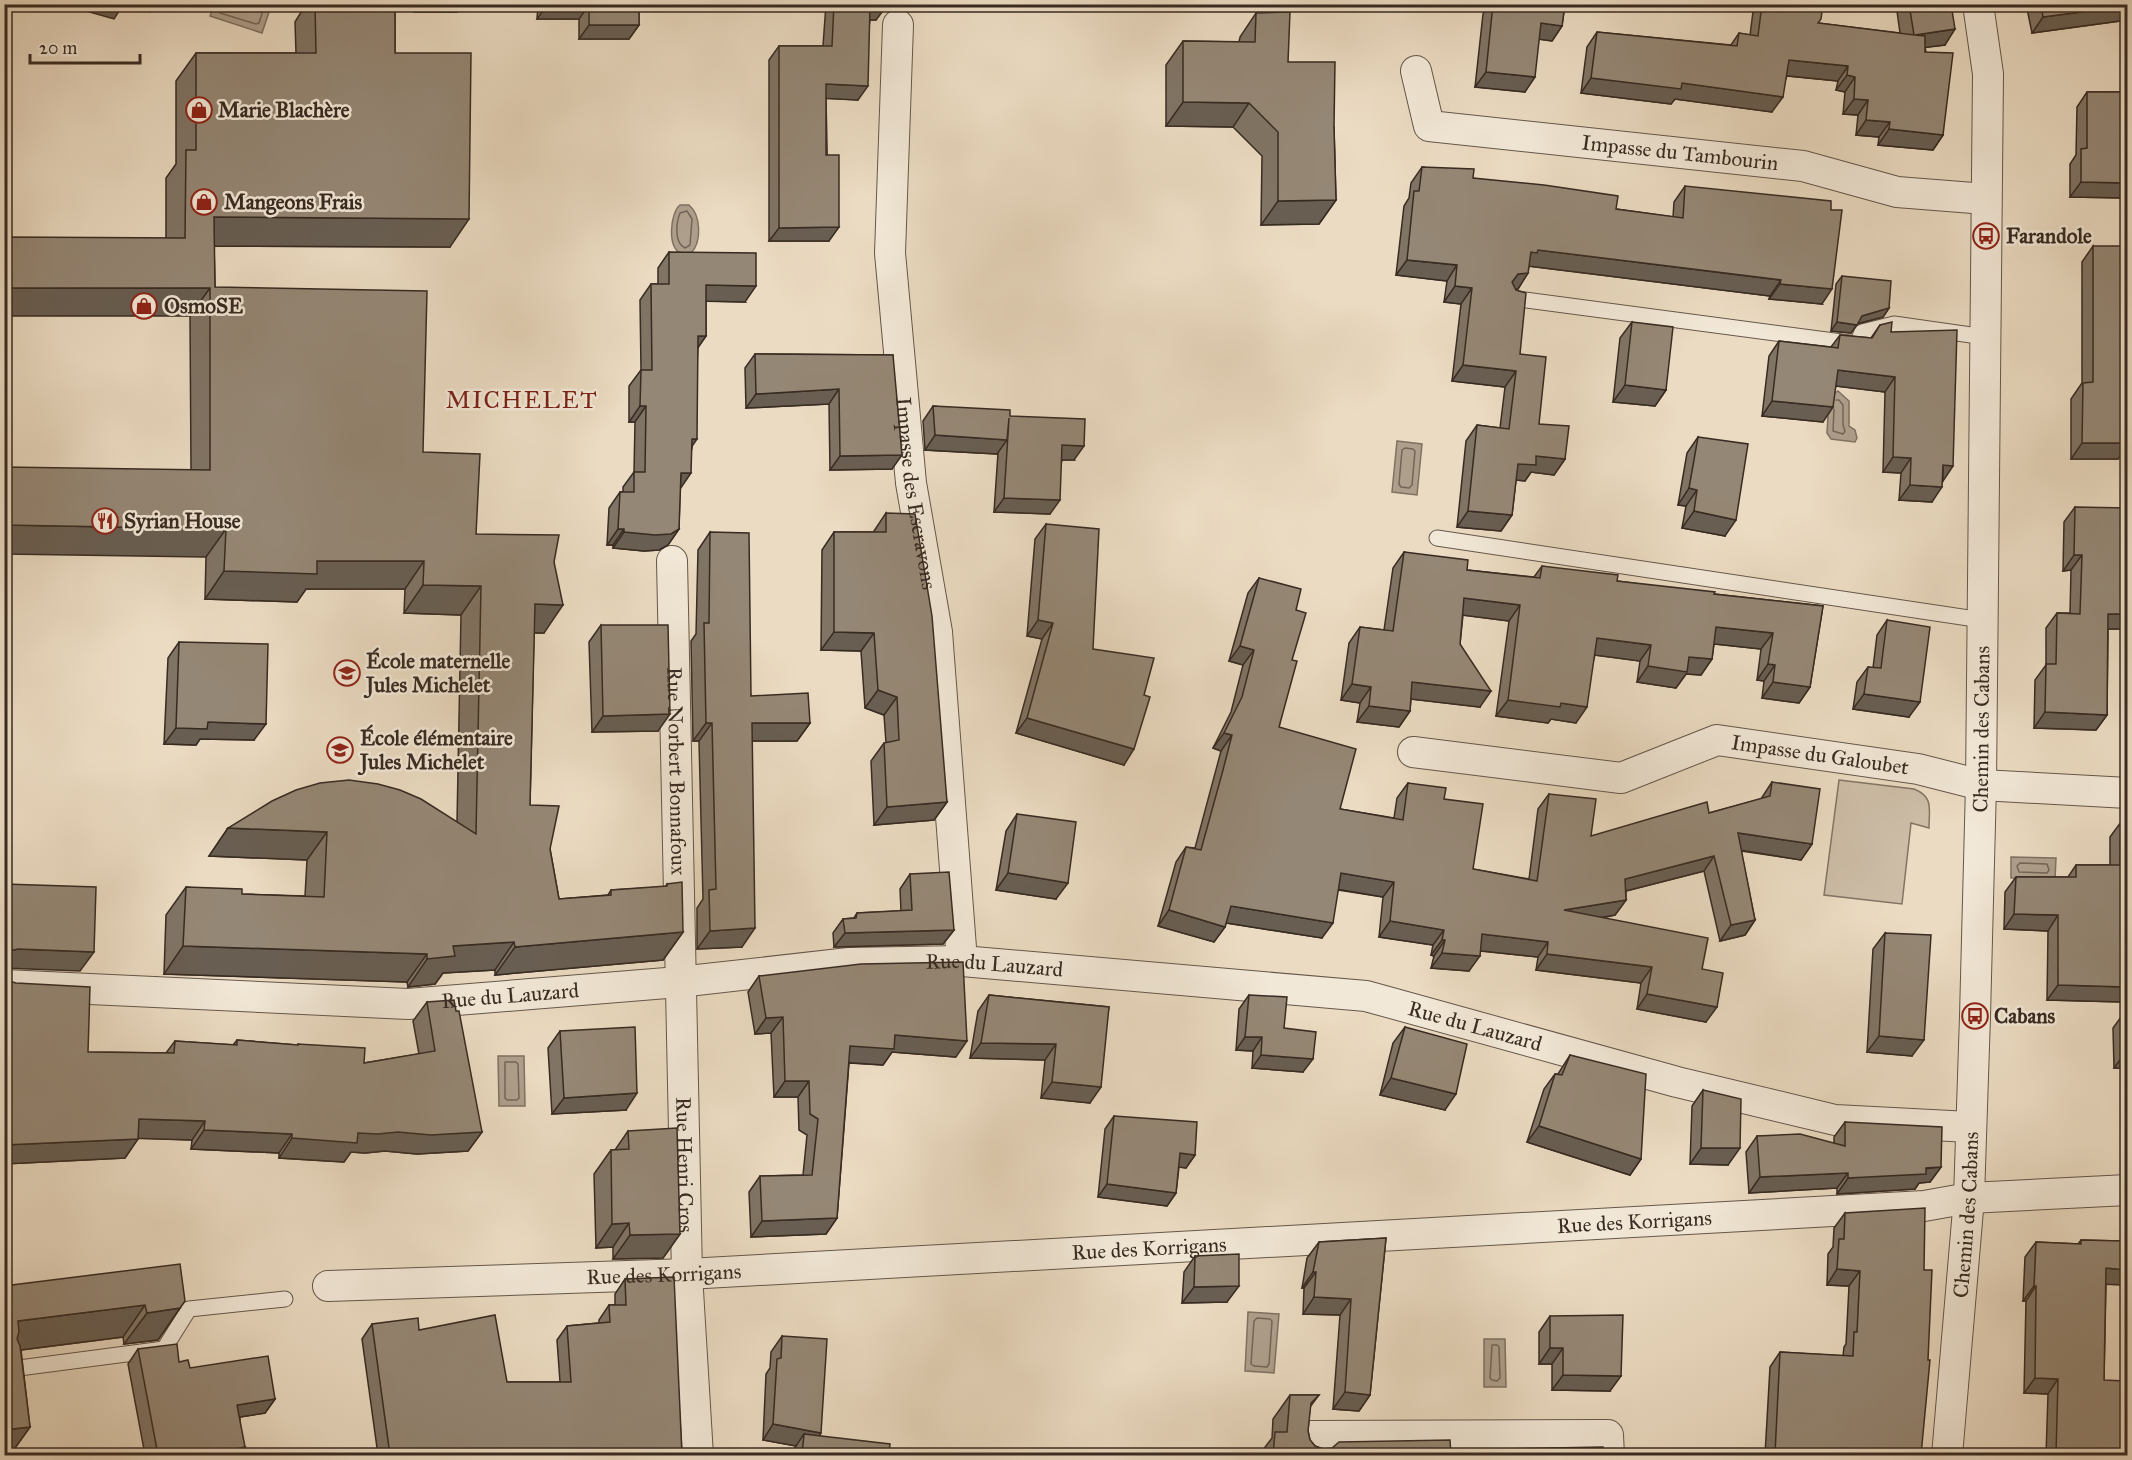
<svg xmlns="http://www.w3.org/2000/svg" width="2132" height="1460" font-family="'IM FELL Great Primer',serif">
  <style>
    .green { fill: #cdbda7; stroke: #827464; stroke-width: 1.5 }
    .water { fill: #ae9f8c; stroke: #7f7162; stroke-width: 1.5 }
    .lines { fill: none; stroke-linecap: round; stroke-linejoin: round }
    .shore { stroke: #736557; stroke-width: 1.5 }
    .lane-casing { stroke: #65574a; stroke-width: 17 }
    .street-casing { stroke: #65574a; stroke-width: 32 }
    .lane { stroke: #f2e8d7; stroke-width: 15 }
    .street { stroke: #f2e8d7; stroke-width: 30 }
    .wall { fill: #807465; stroke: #382b22; stroke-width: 1.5 }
    .shaded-wall { fill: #685e52; stroke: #382b22; stroke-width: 1.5 }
    .building { fill: #958775; stroke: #382b22; stroke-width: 1.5 }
    .labels { text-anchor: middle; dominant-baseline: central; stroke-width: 5; stroke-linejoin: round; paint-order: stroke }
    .poi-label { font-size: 21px; font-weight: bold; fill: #382b22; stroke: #f2e8d7; text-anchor: start }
    .street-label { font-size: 21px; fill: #382b22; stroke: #f2e8d7 }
    .quarter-label { font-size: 24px; letter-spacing: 1.5px; fill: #7a1f14; stroke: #f2e8d7 }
  </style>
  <rect width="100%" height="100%" fill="#ebdbc2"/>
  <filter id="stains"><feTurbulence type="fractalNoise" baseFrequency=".00333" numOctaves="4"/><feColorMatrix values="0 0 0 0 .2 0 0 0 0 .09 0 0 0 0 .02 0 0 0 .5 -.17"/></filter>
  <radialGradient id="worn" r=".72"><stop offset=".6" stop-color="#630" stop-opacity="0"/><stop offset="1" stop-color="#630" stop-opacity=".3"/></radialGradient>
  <path class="green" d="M1839 780 1914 789C1934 797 1929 809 1929 828L1911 823 1902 904 1824 895Z"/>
  <g class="water">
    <path d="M265 5 271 6 262 33 210 16 214 5Z"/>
    <path d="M680 205H689C701 215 702 242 691 253 688 253 684 254 681 253 667 249 670 213 680 205Z"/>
    <path d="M1838 391 1849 401V426L1855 430 1857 438 1855 442 1831 439 1827 433 1829 397Z"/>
    <path d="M1397 441 1422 444 1417 495 1392 492Z"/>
    <path d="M2011 857 2056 858 2055 879 2011 878Z"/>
    <path d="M498 1056H524L525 1106H499Z"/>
    <path d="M1248 1312 1279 1314 1274 1373 1245 1371Z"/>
    <path d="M1484 1339H1505L1506 1387H1484Z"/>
  </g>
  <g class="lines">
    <g class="shore">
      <path d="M219 4 220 13 256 24 259 23 265 4"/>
      <path d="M687 211 692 219 690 245 685 248C674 243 676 223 680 213Z"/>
      <path d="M1834 409 1833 431 1843 434 1845 431 1843 425V405L1839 400H1836"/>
      <path d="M1405 448 1413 449 1415 451 1412 485 1409 488 1401 487 1399 484 1402 450Z"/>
      <path d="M2020 863 2047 864 2049 870 2047 873 2019 872 2017 866Z"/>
      <path d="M505 1062H516L518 1064 519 1098 517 1100H507L505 1098Z"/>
      <path d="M1257 1318 1270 1319 1272 1321 1269 1364 1267 1367 1254 1366 1251 1364 1254 1321Z"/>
      <path d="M1492 1345H1497L1499 1347 1500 1378 1497 1381 1492 1380 1490 1378Z"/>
    </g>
    <g class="lane-casing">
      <g id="lane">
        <path d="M1511 298 1857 344 1862 332 1894 324 1985 337"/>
        <path d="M1437 538 1982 620"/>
        <path d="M4 1370 164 1349 189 1309 285 1299"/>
      </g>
    </g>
    <g class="street-casing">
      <g id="street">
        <path id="s1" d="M898 25 890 253 911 483 937 632 962 961"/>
        <path id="s2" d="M1416 71 1429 126 1803 166 1897 192 1986 199"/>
        <path id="s3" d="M672 561 687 1274 698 1456"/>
        <path id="s4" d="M1413 752 1621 778 1717 740 1918 769 1981 785 2128 793"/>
        <path id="s5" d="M4 985 408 1004 679 982 849 963 962 961 1366 996 1677 1082 1835 1120 1970 1127"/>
        <path id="s6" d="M328 1286 687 1274 1924 1206 1969 1198 2128 1190"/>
        <path d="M1308 1456 1309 1436 1608 1435 1609 1456"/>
        <path id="s7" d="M1947 1456 1969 1198 1975 1016 1981 785 1988 74 1978 4"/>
      </g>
    </g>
    <use href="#lane" class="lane"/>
    <use href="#street" class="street"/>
  </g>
  <g class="wall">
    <path d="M306 4H395V53L450 247 214 246 215 287 423 452 476 534 554 562 544 633H534L530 805 550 849 559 899 608 895 611 890 665 887 667 884 683 932 663 960 495 975V970L443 973 435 984 408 987 407 982 164 974 166 915 186 887 242 894 305 896 307 860 209 856 228 828 457 822 461 615 404 613 405 589H306L297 602 205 599 206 557 191 470 190 316 166 238V178L176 164V81L196 53H296L295 22Z"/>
    <path d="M414 4H462L457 12H414Z"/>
    <path d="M538 4H639V25L629 39H579V19H537Z"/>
    <path d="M826 4H886L876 20H870L858 100 826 98 829 241H769V60L779 46H823Z"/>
    <path d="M1490 4H1565L1562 26 1552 41 1539 39 1525 92 1475 87 1483 14Z"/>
    <path d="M1754 4H1823L1818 23 1900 33 1896 4H1951L1945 45 1925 47 1943 135 1933 150 1878 145 1879 137 1856 135 1858 115 1843 114 1845 92 1836 90 1838 81 1787 76 1772 112 1675 99 1671 104 1581 93 1587 47 1597 32 1731 45 1739 33 1750 35Z"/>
    <path d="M2026 4H2127V20L2032 33Z"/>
    <path d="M1256 13 1288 62 1334 127 1336 200 1319 224 1261 225 1262 156 1233 127 1166 126V65L1183 41 1239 42 1240 37Z"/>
    <path d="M2087 92H2127V198L2070 197V164L2076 155 2077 107Z"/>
    <path d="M1422 167 1616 209 1673 217 1674 202 1685 186 1822 304 1769 299 1770 296 1529 266 1528 273 1518 289H1515L1520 354 1539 424 1565 459 1554 475 1531 472 1525 481 1516 480 1512 515 1501 531 1457 527 1466 441 1477 425 1500 428 1505 387 1452 381 1461 304 1444 302 1447 281 1396 275 1404 206 1409 198 1411 183Z"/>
    <path d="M2093 246 2118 459H2071V399L2082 383V262Z"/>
    <path d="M669 252 745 302 706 301V336L698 347 692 448 680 489 679 529 668 545 659 550 644 551 613 548V545H607L609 508 620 492H623V487L634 472 635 422H629V386L641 370 640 300 651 284H658V268Z"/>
    <path d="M1842 276 1889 308 1883 317 1857 324 1851 333 1831 331 1836 284Z"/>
    <path d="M1632 322 1666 390 1655 406 1613 402 1620 338Z"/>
    <path d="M1880 325 1891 332 1943 481 1932 502 1899 500 1901 473 1883 472 1885 392 1836 386 1823 422 1762 416 1769 356 1779 341 1831 347 1840 335 1871 338Z"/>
    <path d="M755 354 893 355 892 469 830 470 829 404 746 408 745 368Z"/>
    <path d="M933 406 1010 416 1074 460H1062L1050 514 994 512 998 453 997 454 925 450 923 421Z"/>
    <path d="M1698 437 1725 536 1682 528 1686 506 1678 505 1687 453Z"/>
    <path d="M2075 507 2126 629H2108L2107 715 2096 730 2034 728 2035 680 2046 665V628L2057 613H2070L2071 570 2063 571 2064 522Z"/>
    <path d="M886 513 947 802 934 820 874 825 871 761 884 743H886L884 715 865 708 861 651 821 650 822 550 834 532H874V531Z"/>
    <path d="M1046 524 1093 649 1124 765 1016 733 1042 639 1027 636 1035 539Z"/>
    <path d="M710 532 751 696 810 723 797 741H752L742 947 697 949V908L703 899 699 741H693L691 641 696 634 698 550Z"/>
    <path d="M1404 552 1467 570 1534 577 1542 566 1617 581 1714 594 1823 606 1810 687 1799 703 1762 698 1764 681 1757 680 1761 649 1714 644 1712 659 1701 675 1686 674 1676 688 1637 682 1640 661 1595 655 1576 723 1551 719 1548 723 1496 716 1509 621 1463 615 1460 644 1480 707 1411 699 1410 711 1399 727 1357 722 1360 703 1341 700 1349 643 1360 627 1384 630 1393 568Z"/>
    <path d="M1259 578 1296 610 1292 660 1279 727 1340 809 1394 818 1397 798 1408 783 1444 799 1473 869 1529 879 1538 809 1549 794 1591 836 1709 813 1761 799 1772 782 1812 844 1801 860 1741 851 1755 920 1745 935 1720 941 1704 871 1626 891V900L1615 915 1602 918 1702 969 1706 1022 1637 1009 1641 983 1536 970 1538 957 1480 951 1469 971 1431 968 1434 956 1431 955 1433 945 1379 937 1383 897 1338 890 1322 938 1226 923 1225 927 1214 942 1158 926 1176 862 1186 847 1195 848 1221 751 1213 748 1231 712 1243 665 1229 661 1248 593Z"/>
    <path d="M1887 620 1909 717 1853 709 1857 682 1868 667 1873 668 1877 635Z"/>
    <path d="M601 625 658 731 592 732 589 642Z"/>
    <path d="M179 642 254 740 200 739 196 745 164 744 168 658Z"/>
    <path d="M1017 814 1056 899 996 890 1006 831Z"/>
    <path d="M2121 822 2123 1002 2047 1000 2048 931 2004 929 2005 892 2016 877H2068L2076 865H2110V837Z"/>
    <path d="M910 874 954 930 943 944 834 947 833 933 843 919 854 918 857 913 901 911 900 889Z"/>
    <path d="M1885 933 1912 1056 1867 1052 1873 949Z"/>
    <path d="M4 976 88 1052 166 1053 175 1041 233 1045 237 1040 297 1045 298 1044 364 1063 419 1054 413 1021 427 1002 482 1132 468 1151 417 1154 385 1151 365 1153 351 1152 344 1162 279 1158V1153L191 1149 192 1140 138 1138 125 1158 4 1164Z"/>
    <path d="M759 976 956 1057 892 1052 883 1065 849 1063 837 1218 826 1234 751 1237 749 1192 760 1176 803 1175 807 1135 799 1130 798 1097H774L771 1033 755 1034 748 992Z"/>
    <path d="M989 995 1109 1007 1090 1103 1041 1098 1045 1060 970 1058 978 1011Z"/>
    <path d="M1249 995 1284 1028 1303 1072 1252 1068 1253 1051 1236 1050 1239 1009Z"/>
    <path d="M2124 1013H2127V1068H2114L2113 1028Z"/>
    <path d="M1405 1027 1445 1110 1380 1095 1393 1043Z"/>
    <path d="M560 1031 626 1110 552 1114 548 1048Z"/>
    <path d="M1570 1055 1641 1159 1630 1175 1527 1142 1544 1089 1555 1074H1558Z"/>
    <path d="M1703 1090 1728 1165 1690 1164 1692 1106Z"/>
    <path d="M1114 1116 1195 1155 1186 1168 1179 1167 1176 1193 1167 1206 1098 1197 1105 1129Z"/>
    <path d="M1845 1122 1941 1167 1930 1182 1919 1183 1915 1189 1837 1194V1188L1749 1193 1746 1152 1757 1136 1834 1143V1137Z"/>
    <path d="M628 1131 680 1234 663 1258 613 1259V1247L596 1248 594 1174 611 1150H615Z"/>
    <path d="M1845 1213 1921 1455H1765L1770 1367 1780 1352 1843 1356 1844 1347 1846 1344 1849 1286 1827 1285 1828 1254 1833 1247 1834 1228Z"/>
    <path d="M2123 1236H2127V1285L2106 1284 2104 1380 2124 1455H2046L2048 1394 2024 1393 2026 1301H2023L2025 1257 2036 1242 2078 1244 2081 1240 2120 1241Z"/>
    <path d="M1386 1238 1370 1395 1359 1411 1333 1409 1340 1315 1303 1314 1304 1288H1302L1307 1258 1319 1242Z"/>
    <path d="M1195 1256 1227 1302 1182 1303 1184 1272Z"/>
    <path d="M625 1279 682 1455H378L362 1339 372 1324 419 1330 507 1382H560L557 1340 567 1326 599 1323V1320L609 1305H615V1294Z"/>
    <path d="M4 1286 180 1308 158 1340 124 1344 123 1337 21 1350 30 1427 10 1455H4Z"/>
    <path d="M1550 1316 1610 1391 1552 1390V1364H1539V1332Z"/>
    <path d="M782 1336 819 1436 889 1455H792L793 1450 796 1446 763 1440 766 1374 770 1368 771 1352Z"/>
    <path d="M138 1349 179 1362 190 1368 275 1399 265 1413 240 1417 239 1455H145L128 1364Z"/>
    <path d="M1290 1395H1319L1310 1407 1308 1431 1310 1440 1315 1446 1323 1449 1451 1455H1259L1272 1438 1273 1419Z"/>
  </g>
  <g class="shaded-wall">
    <path d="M82 4H155L150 12 123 5 114 19 79 9Z"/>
    <path d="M419 4H462L457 12H414Z"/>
    <path d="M1178 4H1220V6H1177Z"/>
    <path d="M547 5H589L579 19H537Z"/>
    <path d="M870 6 886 7 876 20H860Z"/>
    <path d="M2127 6V20L2032 33 2043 17Z"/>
    <path d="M1541 23 1562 26 1552 41 1530 38Z"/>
    <path d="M589 25H639L629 39H579Z"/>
    <path d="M1955 29 1945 45 1905 50 1915 35Z"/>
    <path d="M1789 60 1848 66 1838 81 1779 75Z"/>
    <path d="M1486 72 1535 77 1525 92 1475 87Z"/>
    <path d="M1847 75 1855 77 1845 92 1836 90Z"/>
    <path d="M1591 78 1682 83 1783 97 1772 112 1675 99 1671 104 1581 93Z"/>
    <path d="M826 84 868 86 858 100 816 98Z"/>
    <path d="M1854 99 1868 100 1858 115 1843 114Z"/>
    <path d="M1183 102 1249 103 1233 127 1166 126Z"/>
    <path d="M1866 120 1890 122 1879 137 1856 135Z"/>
    <path d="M1889 129 1943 135 1933 150 1878 145Z"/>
    <path d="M2081 182 2127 183V198L2070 197Z"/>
    <path d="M1336 200 1319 224 1261 225 1278 201Z"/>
    <path d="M214 217 469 219 450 247 194 246Z"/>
    <path d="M839 227 829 241H769L779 228Z"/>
    <path d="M1538 250 1781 280 1770 296 1528 266 1531 252Z"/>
    <path d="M1407 260 1457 265 1447 281 1396 275Z"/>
    <path d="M1528 273 1518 289H1507L1518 274Z"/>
    <path d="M1780 284 1832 289 1822 304 1769 299Z"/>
    <path d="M706 285 756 286 745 302 695 301Z"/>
    <path d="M1455 286 1472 288 1461 304 1444 302Z"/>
    <path d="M4 288H210L190 316H4Z"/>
    <path d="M1889 308 1883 317 1856 324 1862 316Z"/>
    <path d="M1837 322 1857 325 1851 333 1831 331Z"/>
    <path d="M698 336H706L695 352Z"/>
    <path d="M1463 365 1516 371 1505 387 1452 381Z"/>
    <path d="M1838 370 1895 377 1885 392 1827 385Z"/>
    <path d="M1625 385 1666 390 1655 406 1613 402Z"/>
    <path d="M839 389 829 404 746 408 756 394Z"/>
    <path d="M1772 401 1833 407 1823 422 1762 416Z"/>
    <path d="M640 406H646L635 422H629Z"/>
    <path d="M935 435 1007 440 997 454 925 450Z"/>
    <path d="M692 439H697L686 455Z"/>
    <path d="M2082 443H2127V446L2118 459H2071Z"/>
    <path d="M1062 445 1084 446 1074 460H1052Z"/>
    <path d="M902 455 892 469 830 470 840 456Z"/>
    <path d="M1536 456 1565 459 1554 475 1531 472 1525 481 1507 479 1518 464Z"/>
    <path d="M1893 457 1911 458 1901 473 1883 472Z"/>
    <path d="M1943 465 1953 466 1943 481Z"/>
    <path d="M681 473H691L680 489Z"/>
    <path d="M1910 485 1942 487 1932 502 1899 500Z"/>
    <path d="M1689 488 1697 490 1686 506 1678 505Z"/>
    <path d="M1004 498 1060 500 1050 514 994 512Z"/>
    <path d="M1468 511 1512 515 1501 531 1457 527Z"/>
    <path d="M1694 511 1736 520 1725 536 1682 528Z"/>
    <path d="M4 525 226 529 206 557 4 554Z"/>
    <path d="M618 529H624L613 545H607Z"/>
    <path d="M679 529 668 545 659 550 644 551 613 548 624 532Z"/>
    <path d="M2074 555H2082L2071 570 2063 571Z"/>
    <path d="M317 561H424L405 589H306L297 602 205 599 224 571Z"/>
    <path d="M423 585 481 586 461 615 404 613Z"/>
    <path d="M1464 598 1520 605 1509 621 1453 614Z"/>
    <path d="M535 604 563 605 544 633 515 632Z"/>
    <path d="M2108 614H2127V627L2126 629H2097Z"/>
    <path d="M1038 620 1053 623 1042 639 1027 636Z"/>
    <path d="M1716 627 1773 633 1761 649 1705 643Z"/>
    <path d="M834 632 874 633 861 651 821 650Z"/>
    <path d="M1597 638 1651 645 1640 661 1586 654Z"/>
    <path d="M1240 646 1254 650 1243 665 1229 661Z"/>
    <path d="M1689 657 1712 659 1701 675 1686 674 1676 688 1637 682 1648 666Z"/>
    <path d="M1768 664 1775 665 1764 681 1757 680Z"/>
    <path d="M1412 682 1491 691 1480 707 1401 698Z"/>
    <path d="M1773 682 1810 687 1799 703 1762 698Z"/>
    <path d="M1352 684 1371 687 1360 703 1341 700Z"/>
    <path d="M878 690 897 697 884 715 865 708Z"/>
    <path d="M1864 694 1920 702 1909 717 1853 709Z"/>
    <path d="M1508 700 1561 703 1587 707 1576 723 1551 719 1548 723 1496 716Z"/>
    <path d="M1369 706 1410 711 1399 727 1357 722Z"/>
    <path d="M2045 712 2107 715 2096 730 2034 728Z"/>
    <path d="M670 714 658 731 592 732 603 716Z"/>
    <path d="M1027 718 1134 749 1124 765 1016 733Z"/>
    <path d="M208 722 266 724 254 740 200 739 196 745 164 744 176 728Z"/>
    <path d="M706 723H712L699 741H693Z"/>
    <path d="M752 723H810L797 741H739Z"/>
    <path d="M1224 733 1232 735 1221 751 1213 748Z"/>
    <path d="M947 802 934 820 874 825 887 807Z"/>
    <path d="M228 828 327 832 307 860 209 856Z"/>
    <path d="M1738 833 1812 844 1801 860 1727 848Z"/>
    <path d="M1714 856 1704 871 1614 894 1625 879Z"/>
    <path d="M1008 873 1068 883 1056 899 996 890Z"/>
    <path d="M1341 873 1394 882 1383 897 1330 888Z"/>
    <path d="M1626 900 1615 915 1553 926 1564 910Z"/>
    <path d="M1231 906 1333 923 1322 938 1220 922Z"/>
    <path d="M1169 910 1225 927 1214 942 1158 926Z"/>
    <path d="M2014 914 2058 915 2048 931 2004 929Z"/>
    <path d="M1755 920 1745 935 1720 941 1731 925Z"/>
    <path d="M1390 921 1444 930 1433 945 1379 937Z"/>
    <path d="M755 928 742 947 697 949 710 931Z"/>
    <path d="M954 930 943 944 834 947 845 933Z"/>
    <path d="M683 932 663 960 495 975 515 947Z"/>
    <path d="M1482 934 1548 942 1538 957 1472 950Z"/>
    <path d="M1442 940H1445L1434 956 1431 955Z"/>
    <path d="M514 942 495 970 443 973 435 984 408 987 427 959 453 946Z"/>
    <path d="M183 946 427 954 407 982 164 974Z"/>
    <path d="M18 949 94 952 80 971 4 968V955L9 951Z"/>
    <path d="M1442 953 1480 956 1469 971 1431 968Z"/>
    <path d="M1547 954 1652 967 1641 983 1536 970Z"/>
    <path d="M2058 985 2127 987V996L2123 1002 2047 1000Z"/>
    <path d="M1647 994 1717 1007 1706 1022 1637 1009Z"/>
    <path d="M783 1017 771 1033 755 1034 766 1018Z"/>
    <path d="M895 1035 967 1041 956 1057 892 1052 883 1065 839 1062 850 1046Z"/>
    <path d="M1879 1036 1924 1040 1912 1056 1867 1052Z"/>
    <path d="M1245 1037H1262L1253 1051 1236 1050Z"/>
    <path d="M981 1043 1056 1044 1045 1060 970 1058Z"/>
    <path d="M2125 1053H2127V1068H2114Z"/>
    <path d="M1261 1055 1313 1059 1303 1072 1252 1068Z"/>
    <path d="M1391 1078 1456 1094 1445 1110 1380 1095Z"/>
    <path d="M785 1081H809L798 1097H774Z"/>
    <path d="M1052 1082 1101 1087 1090 1103 1041 1098Z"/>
    <path d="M637 1093 626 1110 552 1114 564 1098Z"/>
    <path d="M139 1119 205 1121 192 1140 125 1138Z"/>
    <path d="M1539 1126 1641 1159 1630 1175 1527 1142Z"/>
    <path d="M204 1130 292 1134 279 1153 191 1149Z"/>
    <path d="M398 1132H482L468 1151 417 1154 385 1151 365 1153 351 1152 344 1162 279 1158 292 1138 358 1133Z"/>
    <path d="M138 1139 125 1158 4 1164V1145Z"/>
    <path d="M1701 1148H1740L1728 1165 1690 1164Z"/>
    <path d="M1180 1153 1195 1155 1186 1168 1171 1166Z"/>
    <path d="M1941 1167 1930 1182 1919 1183 1915 1189 1837 1194 1848 1178Z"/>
    <path d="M1848 1173 1837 1188 1749 1193 1760 1177Z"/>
    <path d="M1107 1184 1176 1193 1167 1206 1098 1197Z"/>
    <path d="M837 1218 826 1234 751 1237 762 1221Z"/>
    <path d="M629 1223 613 1247 596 1248 612 1224Z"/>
    <path d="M680 1234 663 1258 613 1259 630 1235Z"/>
    <path d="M2106 1268 2127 1270V1285L2096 1284Z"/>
    <path d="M1837 1269 1860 1271 1849 1286 1827 1285Z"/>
    <path d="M1313 1272H1316L1304 1288H1302Z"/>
    <path d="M1239 1286 1227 1302 1182 1303 1194 1287Z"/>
    <path d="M2034 1286H2036L2026 1301H2023Z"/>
    <path d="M1314 1297 1351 1299 1340 1315 1303 1314Z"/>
    <path d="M145 1305 123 1337 4 1352 18 1321Z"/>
    <path d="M180 1308 158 1340 124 1344 147 1313Z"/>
    <path d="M1550 1348H1563L1552 1364H1539Z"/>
    <path d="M1563 1375 1621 1376 1610 1391 1552 1390Z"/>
    <path d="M2035 1378 2058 1379 2048 1394 2024 1393Z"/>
    <path d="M1345 1392 1370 1395 1359 1411 1333 1409Z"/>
    <path d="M275 1399 265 1413 227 1419 237 1405Z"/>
    <path d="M773 1424 821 1433 811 1449 804 1434 796 1446 763 1440Z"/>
    <path d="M30 1427 10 1455H4V1430Z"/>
    <path d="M245 1447 239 1455H230L235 1449Z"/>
    <path d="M1775 1454 1822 1455H1774Z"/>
  </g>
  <g class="building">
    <path d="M315 4H395V53H471L469 219 214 217 215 287 427 291 423 452 480 454 476 534 559 535 554 562 563 605 535 604 530 805 559 806 550 849 559 899 611 895V890L667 886V884L682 882 683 932 515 947 514 942 453 946 455 956 427 959V954L183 946 186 887 242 889V894L324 897 327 832 228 828 272 801 296 790 320 783 349 780 378 784 400 790 421 799 476 834 481 586 423 585 424 561H317V574L224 571 226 529 4 525V467L210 470V288H4V237L185 238 186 150H196V53H316Z"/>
    <path d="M547 4H639V25H589V5Z"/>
    <path d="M834 4H886V7L870 6 868 86 826 84V155H839V227L779 228V46H832Z"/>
    <path d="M1493 4H1565L1562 26 1541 23 1535 77 1486 72Z"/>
    <path d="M1762 4H1823L1821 19 1818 23 1914 35 1909 4H1951L1955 29 1915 35 1925 36V52L1953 53 1943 135 1889 129 1890 122 1866 120 1868 100 1854 99 1855 77 1847 75 1848 66 1789 60 1783 97 1682 83 1681 89 1591 78 1597 32 1737 46 1739 33 1758 36Z"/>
    <path d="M2041 4H2127V6L2043 17Z"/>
    <path d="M1290 12 1288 62H1335L1334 127 1336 200 1278 201V132L1249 103 1183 102V41L1255 42 1256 13Z"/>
    <path d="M2087 92H2127V183L2081 182V149L2087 148Z"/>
    <path d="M1422 167 1474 169 1473 178 1544 185 1618 196 1616 209 1683 218 1685 186 1831 201V210H1842L1832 289 1780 284 1781 280 1538 250 1537 253 1531 252 1528 273 1518 274 1512 282 1516 290 1526 293 1520 354 1546 357 1539 424 1569 426 1565 459 1536 456V465L1518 464 1512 515 1468 511 1477 425 1509 429 1516 371 1463 365 1472 288 1455 286 1457 265 1407 260 1414 191H1419Z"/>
    <path d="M2093 246H2127V443H2082L2083 383 2093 382Z"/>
    <path d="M669 252 756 253V286L706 285V336H698L697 439H692L691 473H681L679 529 671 534 655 535 624 532V529H618L620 492H634V472H645L646 406H640L641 370H652L651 284H669Z"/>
    <path d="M1842 276 1891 281 1889 308 1862 316 1857 325 1837 322Z"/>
    <path d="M1632 322 1673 327 1666 390 1625 385Z"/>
    <path d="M1892 322 1891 332 1957 330 1953 466 1943 465 1942 487 1910 485 1911 458 1893 457 1895 377 1838 370 1833 407 1772 401 1779 341 1838 348 1840 335 1872 338 1880 325Z"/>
    <path d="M755 354 893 355 902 455 840 456 839 389 756 394Z"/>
    <path d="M933 406 1010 410V416L1085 419 1084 446 1062 445 1060 500 1004 498 1009 418 1007 440 935 435Z"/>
    <path d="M1698 437 1748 444 1736 520 1694 511 1697 490 1689 488Z"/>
    <path d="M2075 507 2127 508V614H2108L2107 715 2045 712 2046 664H2056L2057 613 2080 614 2082 555H2074Z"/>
    <path d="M886 513 915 514 932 616 947 802 887 807 884 743 899 740 897 697 878 690 874 633 834 632V532H886Z"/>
    <path d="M1046 524 1099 529 1093 649 1154 658 1144 695 1150 697 1134 749 1027 718 1053 623 1038 620Z"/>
    <path d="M710 532 749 533 751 696 808 693 810 723H752L755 928 710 931 709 890 716 889 712 723H706L704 623H709Z"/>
    <path d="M1404 552 1468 560 1467 570 1540 578 1542 566 1618 575 1617 581 1715 592 1714 594 1823 606 1810 687 1773 682 1775 665 1768 664 1773 633 1716 627 1712 659 1689 657 1687 672 1648 666 1651 645 1597 638 1587 707 1561 703 1560 707 1508 700 1520 605 1464 598 1460 644 1491 691 1412 682 1410 711 1369 706 1371 687 1352 684 1360 627 1393 631Z"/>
    <path d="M1259 578 1301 589 1296 610 1306 613 1292 660 1297 661 1279 727 1356 749 1340 809 1403 820 1408 783 1446 788 1444 799 1483 804 1473 869 1537 881 1549 794 1596 799 1591 836 1707 802 1709 813 1770 796 1772 782 1820 789 1812 844 1738 833 1755 920 1731 925 1714 856 1625 879 1626 900 1564 910 1708 938 1702 969 1723 973 1717 1007 1647 994 1652 967 1547 954 1548 942 1482 934 1480 956 1442 953 1445 940H1442L1444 930 1390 921 1394 882 1341 873 1333 923 1231 906 1225 927 1169 910 1186 847 1201 850 1223 770 1232 735 1224 733 1242 697 1254 650 1240 646Z"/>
    <path d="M1887 620 1930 627 1920 702 1864 694 1868 667 1881 668Z"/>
    <path d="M601 625H668L670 714 603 716Z"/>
    <path d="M179 642 268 644 266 724 208 722 207 729 176 728Z"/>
    <path d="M1017 814 1076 822 1068 883 1008 873Z"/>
    <path d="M2121 822H2127V987L2058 985V915L2014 914 2016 877H2076V865H2120Z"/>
    <path d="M949 872 954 930 845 933 843 919 856 918 857 913 912 910 910 874Z"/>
    <path d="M4 884 96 887 94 952 18 949 9 951 4 955Z"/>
    <path d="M1885 933 1931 935 1924 1040 1879 1036Z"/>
    <path d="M963 962 967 1041 895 1035 894 1049 850 1046 837 1218 762 1221 760 1176 812 1175 818 1119 810 1114 809 1081H785L783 1017 766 1018 759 976 861 964Z"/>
    <path d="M4 976 9 981 16 983 90 987 88 1052 174 1053 175 1041 237 1045V1040L298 1045V1044L365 1048 364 1063 435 1051 427 1002 454 1000 456 1011H459L482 1132 431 1135 398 1132 378 1134 358 1133 357 1143 292 1138V1134L204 1130 205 1121 139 1119 138 1139 4 1145Z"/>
    <path d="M989 995 1109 1007 1101 1087 1052 1082 1056 1044 981 1043Z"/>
    <path d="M1249 995 1287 997 1284 1028 1316 1032 1313 1059 1261 1055 1262 1037H1245Z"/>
    <path d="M2124 1013H2127V1053H2125Z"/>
    <path d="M635 1027 637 1093 564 1098 560 1031Z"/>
    <path d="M1405 1027 1467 1044 1456 1094 1391 1078Z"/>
    <path d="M1570 1055 1646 1074 1641 1159 1539 1126 1555 1074 1562 1075Z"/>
    <path d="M1703 1090 1741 1099 1740 1148H1701Z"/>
    <path d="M1114 1116 1197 1122 1195 1155 1180 1153 1176 1193 1107 1184Z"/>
    <path d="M1845 1122 1942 1127 1941 1167 1926 1168V1174L1848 1178V1173L1760 1177 1757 1136 1800 1134 1845 1146Z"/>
    <path d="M677 1128 680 1234 630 1235 629 1223 612 1224 611 1150 629 1149 628 1131Z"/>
    <path d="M1925 1208 1924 1270H1932L1928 1360H1930L1921 1455H1823L1775 1454 1780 1352 1853 1356 1854 1332H1857L1860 1271 1837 1269 1839 1239H1844L1845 1213Z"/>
    <path d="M2123 1236H2127V1270L2106 1268 2104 1380 2125 1381 2124 1455H2056L2058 1379 2035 1378 2036 1286H2034L2036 1242 2081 1244V1240L2123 1241Z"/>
    <path d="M1386 1238 1370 1395 1345 1392 1351 1299 1314 1297 1316 1272H1313L1319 1242Z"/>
    <path d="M1239 1254V1286L1194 1287 1195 1256Z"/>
    <path d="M180 1264 185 1301 180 1308 147 1313 145 1305 18 1321 19 1332 17 1339 20 1346 30 1427 4 1430V1286Z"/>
    <path d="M674 1277 682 1455H390L372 1324 418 1318 419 1330 495 1315 507 1382H571L567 1326 610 1322 609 1305H626L625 1279Z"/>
    <path d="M1623 1315 1621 1376 1563 1375V1348H1550V1316Z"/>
    <path d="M782 1336 827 1339 821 1433 773 1424 777 1359 781 1358Z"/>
    <path d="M177 1344 179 1362 188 1360 190 1368 268 1356 275 1399 237 1405 245 1447 235 1449 236 1455H158L138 1349Z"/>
    <path d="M1290 1395H1319L1311 1403 1308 1431 1310 1440 1315 1446 1323 1449 1332 1448 1339 1442 1450 1440 1451 1455H1273L1275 1432H1287Z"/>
    <path d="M804 1434 890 1444 889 1455H802Z"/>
    <path d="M1603 1447V1455H1498V1449Z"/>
  </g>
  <defs>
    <g id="shop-ring" transform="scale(1.35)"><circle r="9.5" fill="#f2e8d7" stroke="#8f2418" stroke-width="1.5"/><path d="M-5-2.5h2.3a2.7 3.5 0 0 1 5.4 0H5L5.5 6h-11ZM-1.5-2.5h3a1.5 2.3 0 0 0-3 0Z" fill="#8f2418"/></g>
    <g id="bus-ring" transform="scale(1.35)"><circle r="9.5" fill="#f2e8d7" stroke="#8f2418" stroke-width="1.5"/><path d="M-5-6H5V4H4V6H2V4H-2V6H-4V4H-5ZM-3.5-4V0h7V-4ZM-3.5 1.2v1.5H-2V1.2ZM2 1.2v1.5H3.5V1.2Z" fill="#8f2418"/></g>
    <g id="restaurant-ring" transform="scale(1.35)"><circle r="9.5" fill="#f2e8d7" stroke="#8f2418" stroke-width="1.5"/><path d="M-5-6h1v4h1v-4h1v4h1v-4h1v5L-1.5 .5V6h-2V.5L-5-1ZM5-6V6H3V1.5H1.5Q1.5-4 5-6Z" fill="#8f2418"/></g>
    <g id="school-ring" transform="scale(1.35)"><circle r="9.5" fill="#f2e8d7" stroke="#8f2418" stroke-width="1.5"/><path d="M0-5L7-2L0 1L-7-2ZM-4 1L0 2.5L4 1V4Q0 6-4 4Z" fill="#8f2418"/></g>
  </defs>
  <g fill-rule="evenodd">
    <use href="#shop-ring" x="199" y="110"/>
    <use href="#shop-ring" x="204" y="202"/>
    <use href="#bus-ring" x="1986" y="236"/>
    <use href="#shop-ring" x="144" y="306"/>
    <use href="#restaurant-ring" x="105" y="521"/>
    <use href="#school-ring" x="347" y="673"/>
    <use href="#school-ring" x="340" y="750"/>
    <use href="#bus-ring" x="1975" y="1016"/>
  </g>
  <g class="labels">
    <g class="poi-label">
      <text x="218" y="110">Marie Blachère</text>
      <text x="224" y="202">Mangeons Frais</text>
      <text x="2006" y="236">Farandole</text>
      <text x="164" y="306">OsmoSE</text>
      <text x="124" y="521">Syrian House</text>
      <text x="366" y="661">École maternelle<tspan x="366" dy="24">Jules Michelet</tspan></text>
      <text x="360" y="738">École élémentaire<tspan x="360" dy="24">Jules Michelet</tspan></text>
      <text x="1994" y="1016">Cabans</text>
    </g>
    <g class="street-label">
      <text stroke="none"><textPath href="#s2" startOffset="309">Impasse du Tambourin</textPath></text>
      <text stroke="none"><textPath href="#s1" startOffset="470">Impasse des Escravons</textPath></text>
      <text stroke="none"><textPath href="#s7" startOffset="728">Chemin des Cabans</textPath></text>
      <text stroke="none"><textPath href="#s4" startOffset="417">Impasse du Galoubet</textPath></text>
      <text stroke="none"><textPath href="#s3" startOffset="210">Rue Norbert Bonnafoux</textPath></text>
      <text stroke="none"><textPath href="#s5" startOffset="993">Rue du Lauzard</textPath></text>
      <text stroke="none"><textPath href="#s5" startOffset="507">Rue du Lauzard</textPath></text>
      <text stroke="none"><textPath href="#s5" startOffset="1479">Rue du Lauzard</textPath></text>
      <text stroke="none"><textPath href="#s3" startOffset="604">Rue Henri Cros</textPath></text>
      <text stroke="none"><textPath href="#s7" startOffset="242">Chemin des Cabans</textPath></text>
      <text stroke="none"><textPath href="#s6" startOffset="1308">Rue des Korrigans</textPath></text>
      <text stroke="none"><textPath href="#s6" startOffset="822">Rue des Korrigans</textPath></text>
      <text stroke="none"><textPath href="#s6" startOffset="336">Rue des Korrigans</textPath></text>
    </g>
    <g class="quarter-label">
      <text x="522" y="400">MICHELET</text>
    </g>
  </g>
  <rect width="2132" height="1460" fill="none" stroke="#ebdbc2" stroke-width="24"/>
  <rect x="6" y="6" width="2120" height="1448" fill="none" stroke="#382b22" stroke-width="3"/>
  <rect x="12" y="12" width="2108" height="1436" fill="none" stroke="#382b22" stroke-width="1.5"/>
  <path d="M30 54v9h110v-9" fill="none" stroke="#382b22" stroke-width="3"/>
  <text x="39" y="54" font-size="18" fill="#382b22" stroke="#f2e8d7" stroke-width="4.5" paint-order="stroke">20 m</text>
  <rect width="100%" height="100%" filter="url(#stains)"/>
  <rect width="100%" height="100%" fill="url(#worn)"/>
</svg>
